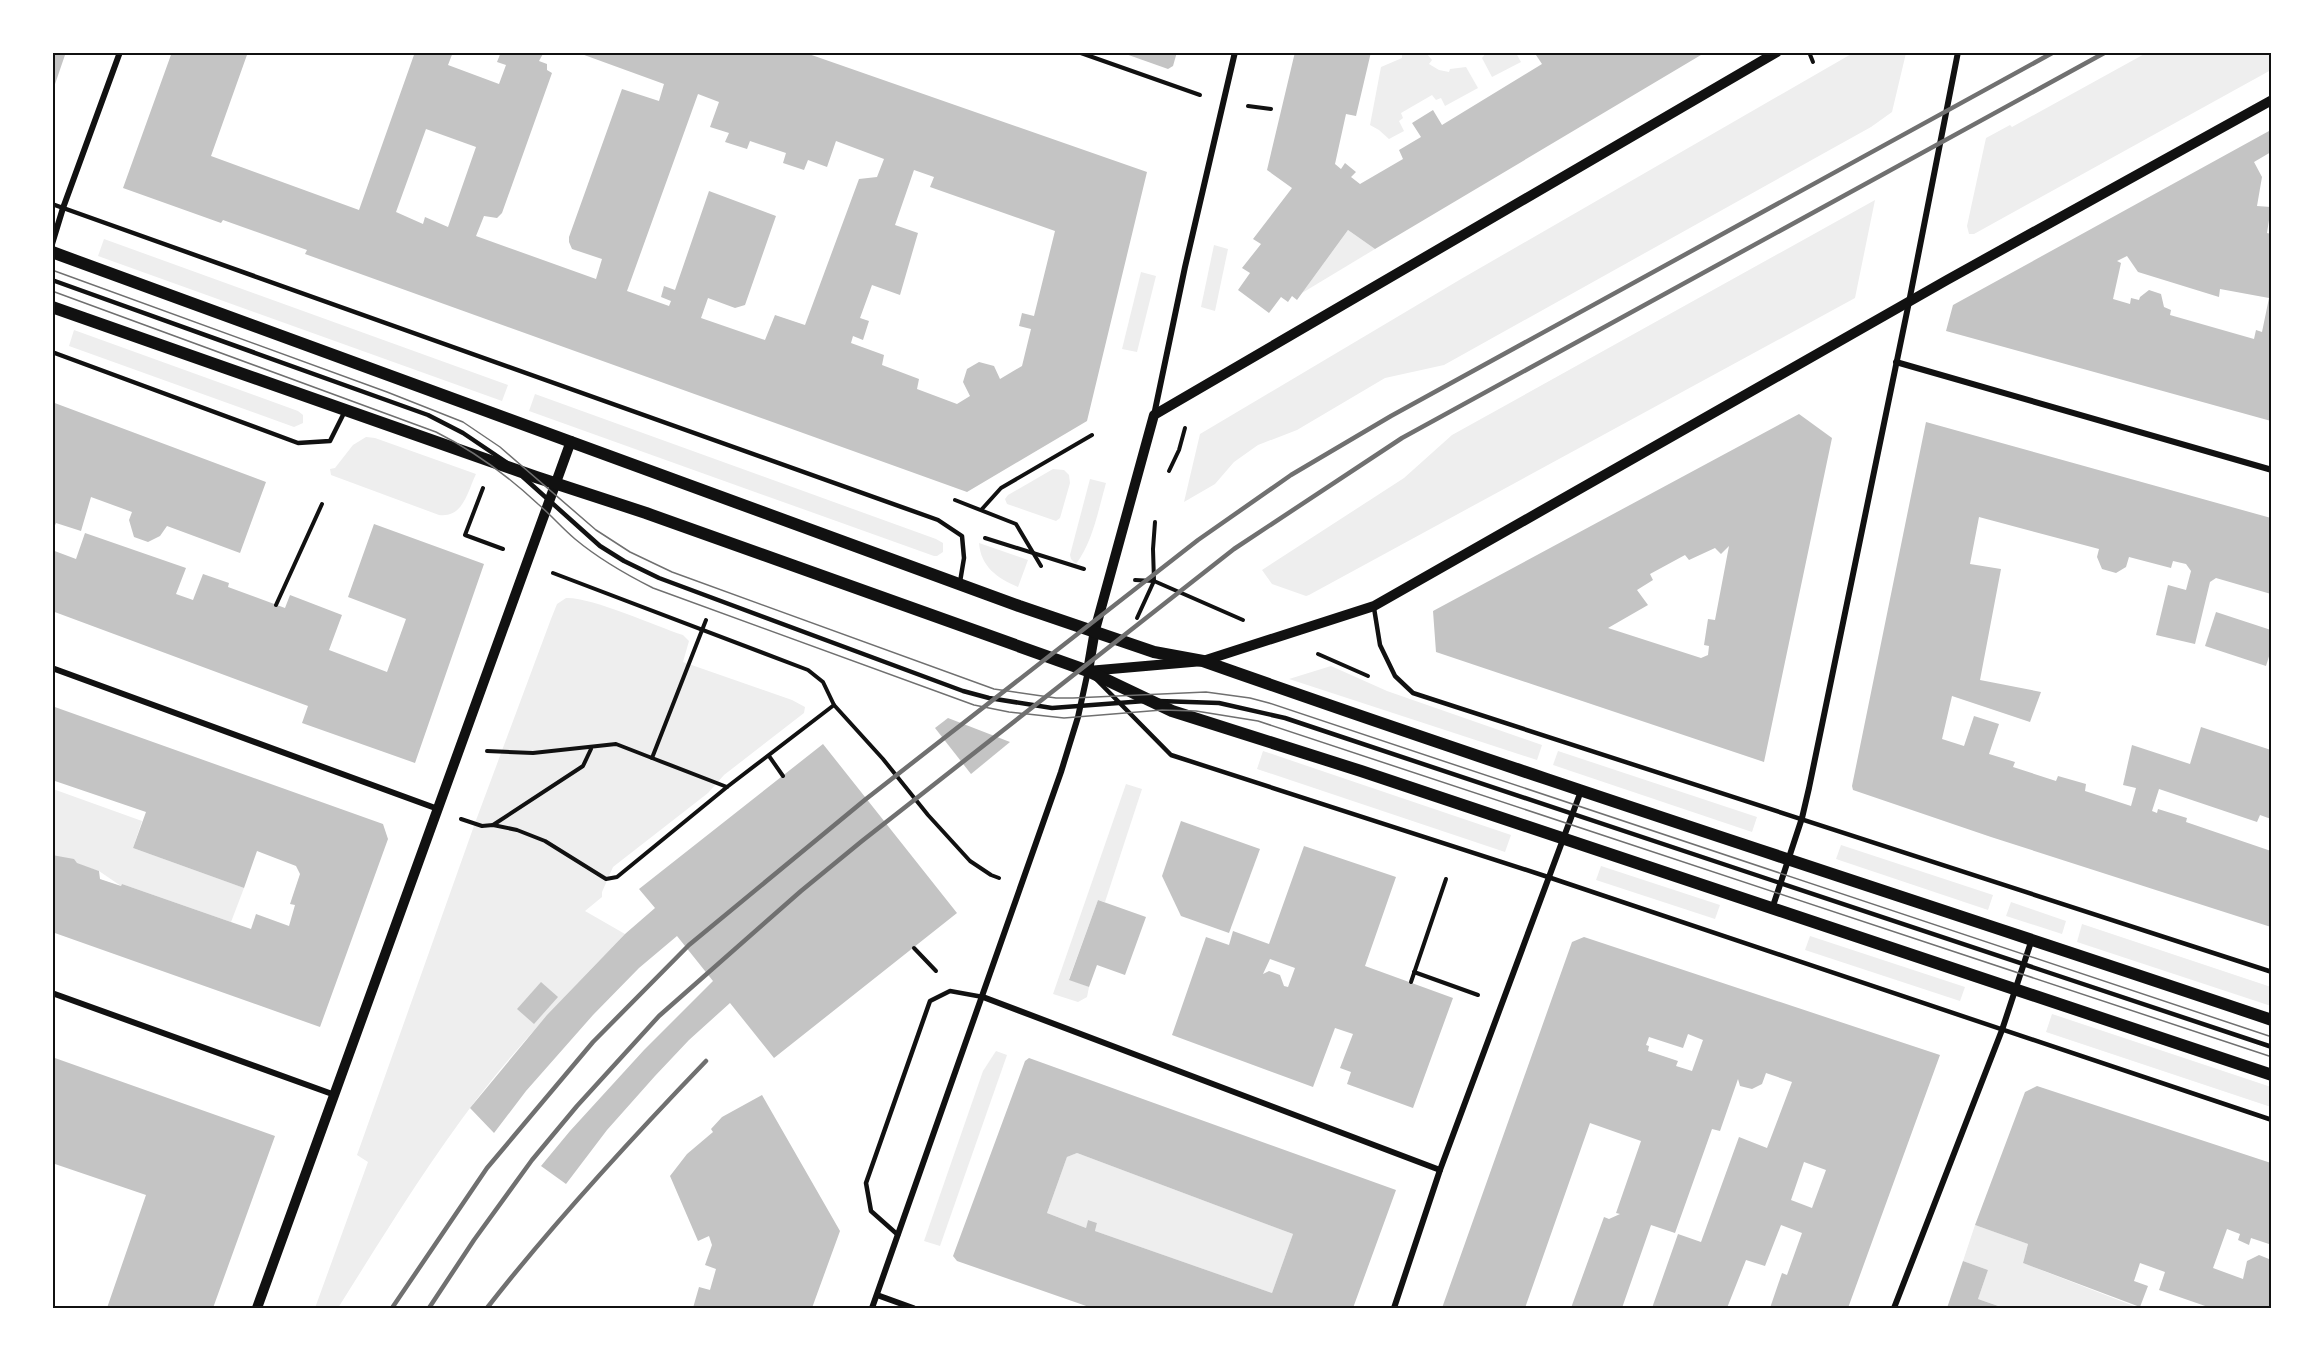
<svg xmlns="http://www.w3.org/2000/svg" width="2324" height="1361" font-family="Inter,sans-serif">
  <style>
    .green { fill: #eee }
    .building { fill: #c4c4c4; fill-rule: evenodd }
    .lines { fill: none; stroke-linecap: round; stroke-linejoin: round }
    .path { stroke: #111; stroke-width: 4 }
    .service { stroke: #111; stroke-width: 4.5 }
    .minor { stroke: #111; stroke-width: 6 }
    .tertiary { stroke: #111; stroke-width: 10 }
    .secondary { stroke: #111; stroke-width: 12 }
    .tram { stroke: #707070; stroke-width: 1.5 }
    .rail { stroke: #707070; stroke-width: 4.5 }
    .neatline { fill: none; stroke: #111; stroke-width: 2 }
  </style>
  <rect width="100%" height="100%" fill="#fff"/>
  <g class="green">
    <path d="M2148 52 2271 53V70L1974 234H1969L1967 226 1986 138 2010 125 2012 127Z"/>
    <path d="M1402 53H1426L1432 60 1429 64 1439 70 1449 72 1450 69 1466 67 1478 88 1445 106 1441 98 1436 100 1432 95 1401 113 1403 118 1399 121 1404 131 1389 139 1379 130 1370 125 1381 67 1402 58Z"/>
    <path d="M1486 53H1516L1521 62 1492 77 1482 58Z"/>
    <path d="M1853 53H1906L1892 112 1871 127 1444 365 1385 378 1297 430 1258 445 1234 462 1215 484 1184 502 1200 434 1461 279Z"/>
    <path d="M1875 200 1855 298 1309 595 1306 596 1272 584 1262 570 1404 478 1452 435Z"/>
    <path d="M1348 230 1375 249 1302 293Z"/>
    <path d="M104 239 508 385 502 401 98 256Z"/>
    <path d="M1214 245 1228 249 1215 311 1201 307Z"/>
    <path d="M1141 272 1156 276 1137 352 1122 349Z"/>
    <path d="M74 330 298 411 303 415V423L294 427 69 346Z"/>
    <path d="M535 394 936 539 943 543V552L937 556H934L529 411Z"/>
    <path d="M366 437 375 438 476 474C467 493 463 518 439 515L331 475 330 469 335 468 353 445Z"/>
    <path d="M1053 469 1064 470 1069 475 1070 483 1060 518 1056 521 1007 504 1005 499 1008 495Z"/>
    <path d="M1090 479 1106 483C1098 511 1093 541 1076 564L1071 559 1070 555Z"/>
    <path d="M979 543 1028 560 1018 587C997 578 981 567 979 543Z"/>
    <path d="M566 598C592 597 655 626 683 635L689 641 683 662 792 700 805 707 804 713 724 775 708 793 613 867 602 892V897L585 911 625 934C573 988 521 1041 476 1100 426 1166 382 1238 338 1308H315L368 1162 357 1155 475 823 551 619 557 604Z"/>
    <path d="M1331 666 1387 691 1542 745 1537 760 1289 679Z"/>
    <path d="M1263 751 1511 835 1505 852 1257 769Z"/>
    <path d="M1558 751 1757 817 1752 832 1553 765Z"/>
    <path d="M1126 784 1142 789 1105 902 1098 900 1069 979 1089 987 1087 997 1078 1002 1053 994Z"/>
    <path d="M53 789 142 821 133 848 244 888 231 922 122 884 121 886 99 871 53 856Z"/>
    <path d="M1841 845 1993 895 1988 910 1836 859Z"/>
    <path d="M1601 866 1720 905 1715 919 1596 880Z"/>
    <path d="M2011 902 2066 921 2062 934 2006 916Z"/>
    <path d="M2082 924 2271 987V1006L2077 942Z"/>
    <path d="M1810 936 1965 987 1960 1001 1805 950Z"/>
    <path d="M2052 1014 2271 1087V1107L2046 1032Z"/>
    <path d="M996 1051 1007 1055 940 1246 924 1241 983 1071Z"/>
    <path d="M1077 1153 1293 1234 1272 1293 1095 1231 1097 1223 1088 1220 1086 1228 1047 1213 1067 1157Z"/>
    <path d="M1975 1225 2028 1244 2023 1263 2139 1308H2005L1978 1299 1988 1270 1963 1261Z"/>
  </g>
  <g class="building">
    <path d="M52 52H66L53 90H52Z"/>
    <path d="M172 52H248L211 156 359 210 415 52H453L448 65 499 84 506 65 497 62 501 52H544L539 61 547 64V70L552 73 502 213 497 218 484 216 476 236 596 279 602 259 572 249 569 242V237L622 89 659 101 664 84 576 52H803L1147 172 1087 421 967 492 305 254 307 250 223 220 221 223 123 188ZM698 94 719 102 710 127 729 133 725 142 747 149 750 141 786 153 783 163 804 170 808 160 827 167 836 141 884 159 877 177 859 179 805 325 775 315 765 340 701 318 708 298 735 308 745 305 776 216 709 191 675 290 664 286 661 297 671 301 669 306 627 291ZM426 129 476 147 448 227 425 217 423 224 396 212ZM914 170 934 177 930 187 1055 231 1034 316 1022 313 1019 326 1031 329 1022 366 1000 379 994 366 979 362 967 369 963 382 970 396 957 404 917 389 919 379 882 365 884 355 851 343 853 336 863 340 869 321 860 318 872 285 900 295 918 233 895 225Z"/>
    <path d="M1120 52H1177L1173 66 1168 69Z"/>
    <path d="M1295 52H1371L1356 116 1346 114 1335 164 1341 169 1345 163 1356 172 1351 177 1360 184 1403 159 1399 150 1421 137 1412 123 1433 110 1442 125 1542 64 1534 52H1706L1375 249 1348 230 1297 300 1292 296 1288 302 1281 297 1269 313 1238 290 1250 273 1242 268 1261 244 1253 239 1292 188 1267 170Z"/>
    <path d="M2269 131 2271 135V152L2254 162 2262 177 2257 206 2271 207 2267 233 2271 234V421L1946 331 1953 305ZM2127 256 2138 272 2219 297 2220 289 2269 298 2262 332 2256 330 2254 339 2170 315 2171 310 2164 307 2161 294 2149 290 2140 297 2139 300 2131 298 2130 304 2113 299 2121 263 2117 261Z"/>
    <path d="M52 402 266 482 240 553 167 526 160 536 148 542 134 537 129 520 132 512 91 497 81 531 56 523 52 532Z"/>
    <path d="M1799 414 1832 438 1764 762 1436 652 1433 611ZM1729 546 1715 620 1708 619 1704 645 1709 646 1708 655 1701 658 1608 628 1648 605 1637 590 1653 580 1650 574 1685 555 1689 560 1715 548 1721 554Z"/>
    <path d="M1926 422 2271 518V594L2216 578 2210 582 2195 644 2156 635 2168 585 2186 590 2191 571 2186 564 2173 561 2171 568 2129 557 2126 567 2116 573 2102 569 2097 557 2099 549 1979 517 1970 564 2001 569 1980 680 2041 692 2030 722 1952 696 1942 739 1964 746 1974 716 1999 724 1989 754 2015 762 2013 767 2056 781 2058 776 2086 784 2085 791 2131 806 2136 788 2123 785 2132 745 2190 764 2201 727 2271 750V819L2260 815 2257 822 2159 789 2152 811 2157 813 2158 809 2187 818 2186 822 2271 851V927L1991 837 1853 790 1852 786Z"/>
    <path d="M374 524 484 564 415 763 302 723 308 706 52 611V550L76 559 85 533 186 568 176 594 193 600 203 574 229 583 228 587 285 608 290 595 342 615 329 650 387 672 406 619 348 597Z"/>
    <path d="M2216 612 2271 630V650L2266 666 2205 646Z"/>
    <path d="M52 706 383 824 388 839 320 1027 52 932V855L74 859 77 863 99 871 100 879 121 886 122 884 251 929 256 914 289 926 295 905 290 904 300 874 296 866 257 851 244 888 133 848 146 812 52 780Z"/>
    <path d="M948 718 1010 742 971 774 935 728Z"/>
    <path d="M823 744 957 913 774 1058 730 1003 689 1040 655 1076 607 1130 566 1184 541 1166 570 1131 644 1050 713 981 677 936 639 968 593 1015 526 1091 494 1133 470 1108 547 1015 625 934 655 908 639 889Z"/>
    <path d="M1181 821 1260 849 1229 933 1181 916 1162 876Z"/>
    <path d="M1304 846 1396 877 1365 966 1453 998 1413 1108 1347 1084 1351 1072 1340 1068 1353 1034 1335 1028 1313 1087 1172 1035 1206 937 1229 945 1233 931 1269 944ZM1270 959 1295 968 1288 987 1284 986 1280 975 1269 971 1263 974Z"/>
    <path d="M1098 900 1146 917 1125 975 1097 965 1089 987 1069 980Z"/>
    <path d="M1584 937 1940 1055 1848 1308H1770L1782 1273 1787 1275 1802 1233 1781 1225 1765 1266 1746 1260 1727 1308H1652L1678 1234 1701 1242 1739 1137 1767 1148 1792 1082 1766 1073 1762 1084 1752 1089 1740 1086 1738 1079 1720 1131 1712 1129 1675 1233 1651 1225 1622 1308H1571L1604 1217 1609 1219 1620 1214 1616 1213 1641 1141 1590 1123 1525 1308H1442L1572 942ZM1688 1034 1703 1040 1692 1071 1676 1066 1678 1061 1648 1051 1649 1046 1646 1045 1649 1037 1683 1048ZM1804 1162 1826 1170 1812 1208 1791 1200Z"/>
    <path d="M541 982 558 997 534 1024 517 1009Z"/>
    <path d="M52 1057 275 1136 213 1308H107L146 1195 52 1163Z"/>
    <path d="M1029 1058 1396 1190 1353 1308H1092L957 1261 953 1256 1025 1061ZM1077 1153 1293 1234 1272 1293 1095 1231 1097 1223 1088 1220 1086 1228 1047 1213 1067 1157Z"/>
    <path d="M2037 1086 2271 1163V1249L2269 1244 2251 1238 2249 1245 2238 1240 2240 1234 2227 1229 2213 1268 2243 1279 2247 1261 2259 1255 2269 1259 2271 1253V1308H2211L2159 1290 2165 1272 2140 1263 2134 1281 2148 1286 2140 1307 2023 1263 2028 1244 1975 1225 2025 1092Z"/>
    <path d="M762 1095 840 1231 812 1308H693L699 1287 710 1290 716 1269 705 1265 712 1245 709 1236 698 1241 670 1176 687 1154 713 1132 711 1129 722 1117Z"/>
    <path d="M1963 1261 1988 1270 1978 1299 2004 1308H1947Z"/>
  </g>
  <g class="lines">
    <g class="path">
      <path d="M1078 52 1200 95"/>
      <path d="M1809 52 1813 62"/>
      <path d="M1248 106 1271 109"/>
      <path d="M1169 471 1179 450 1185 428"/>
      <path d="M483 488 465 535 503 549"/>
      <path d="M955 500 1016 524 1041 566"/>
      <path d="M982 509 1001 488 1092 435"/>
      <path d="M985 538 1084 569"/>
      <path d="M553 573 808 670 823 682 834 705 883 759 928 815 970 861 991 875 999 878"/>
      <path d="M1135 580 1154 581 1243 620"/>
      <path d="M276 605 322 504"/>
      <path d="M1137 618 1154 581 1153 549 1155 522"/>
      <path d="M1318 654 1368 676"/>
      <path d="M487 751 533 753 616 744 652 758 706 620"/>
      <path d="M769 756 783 776"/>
      <path d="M652 758 727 787"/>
      <path d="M461 819 482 826 493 825 517 830 545 841 606 879 617 877 727 787 834 705"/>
      <path d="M493 825 583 766 591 749"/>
      <path d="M914 948 936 971"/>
      <path d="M1414 972 1478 995"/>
      <path d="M1411 982 1446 879"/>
    </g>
    <g class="service">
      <path d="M52 204 938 520 962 536 964 558 960 582"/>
      <path d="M52 280 428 415 463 433 506 462"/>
      <path d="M52 352 298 443 330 441 345 411"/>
      <path d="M523 477 600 546 624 561 659 578 963 691 989 698 1052 708 1145 701"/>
      <path d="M1374 608 1380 645 1395 676 1413 693 2272 972"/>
      <path d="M1096 679 1171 755 1548 877 2272 1120"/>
      <path d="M1159 701 1219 703 1285 718 2272 1047"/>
      <path d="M898 1235 871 1211 866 1183 930 1001 950 991 983 997"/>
    </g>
    <g class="minor">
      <path d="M52 244 63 208 120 52"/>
      <path d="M1896 362 2272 470"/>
      <path d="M1154 415 1185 267 1235 52"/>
      <path d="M52 668 438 809"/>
      <path d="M1772 909 1802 818 1809 788 1909 302 1958 52"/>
      <path d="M52 993 335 1095"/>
      <path d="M983 997 1440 1170"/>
      <path d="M877 1295 913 1308"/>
      <path d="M872 1308 1061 772 1078 717 1088 671"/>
      <path d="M1394 1308 1440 1170 1581 791"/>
      <path d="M1894 1308 2002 1030 2032 939"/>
    </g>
    <g class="tertiary">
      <path d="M1777 52 1154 415 1095 630 1088 671 1203 661 1374 606 1947 280 2272 100"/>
      <path d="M257 1308 571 441"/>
    </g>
    <g class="secondary">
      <path d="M52 252 1019 606 1154 652 1203 661C1557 786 1916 900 2272 1020"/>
      <path d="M52 307 536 477 646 513 1088 671 1172 711 1361 771 2272 1075"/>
    </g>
    <g class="tram">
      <path d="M52 270 387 392 463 422 500 447 596 530 630 552 672 572 994 689 1056 698H1073L1206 692 1250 698 1269 703 2272 1037"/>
      <path d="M52 291 436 432C474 451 507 475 538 504 551 515 562 528 575 539 599 559 625 574 653 588L974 705 1009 712 1064 718 1162 710 1196 711 1258 721 2272 1057"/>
    </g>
    <g class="rail">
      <path d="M392 1308 487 1168 593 1042 689 945 866 799 1198 540 1291 475 1391 416 2054 52"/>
      <path d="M429 1308 474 1240 532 1160 577 1106 659 1016 801 891 862 841 1234 549 1402 438 2106 52"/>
      <path d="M487 1308C554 1222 630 1140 706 1061"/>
    </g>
  </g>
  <rect width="2324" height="1361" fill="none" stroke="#ffffff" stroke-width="108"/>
  <rect x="54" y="54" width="2216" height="1253" class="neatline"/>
</svg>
